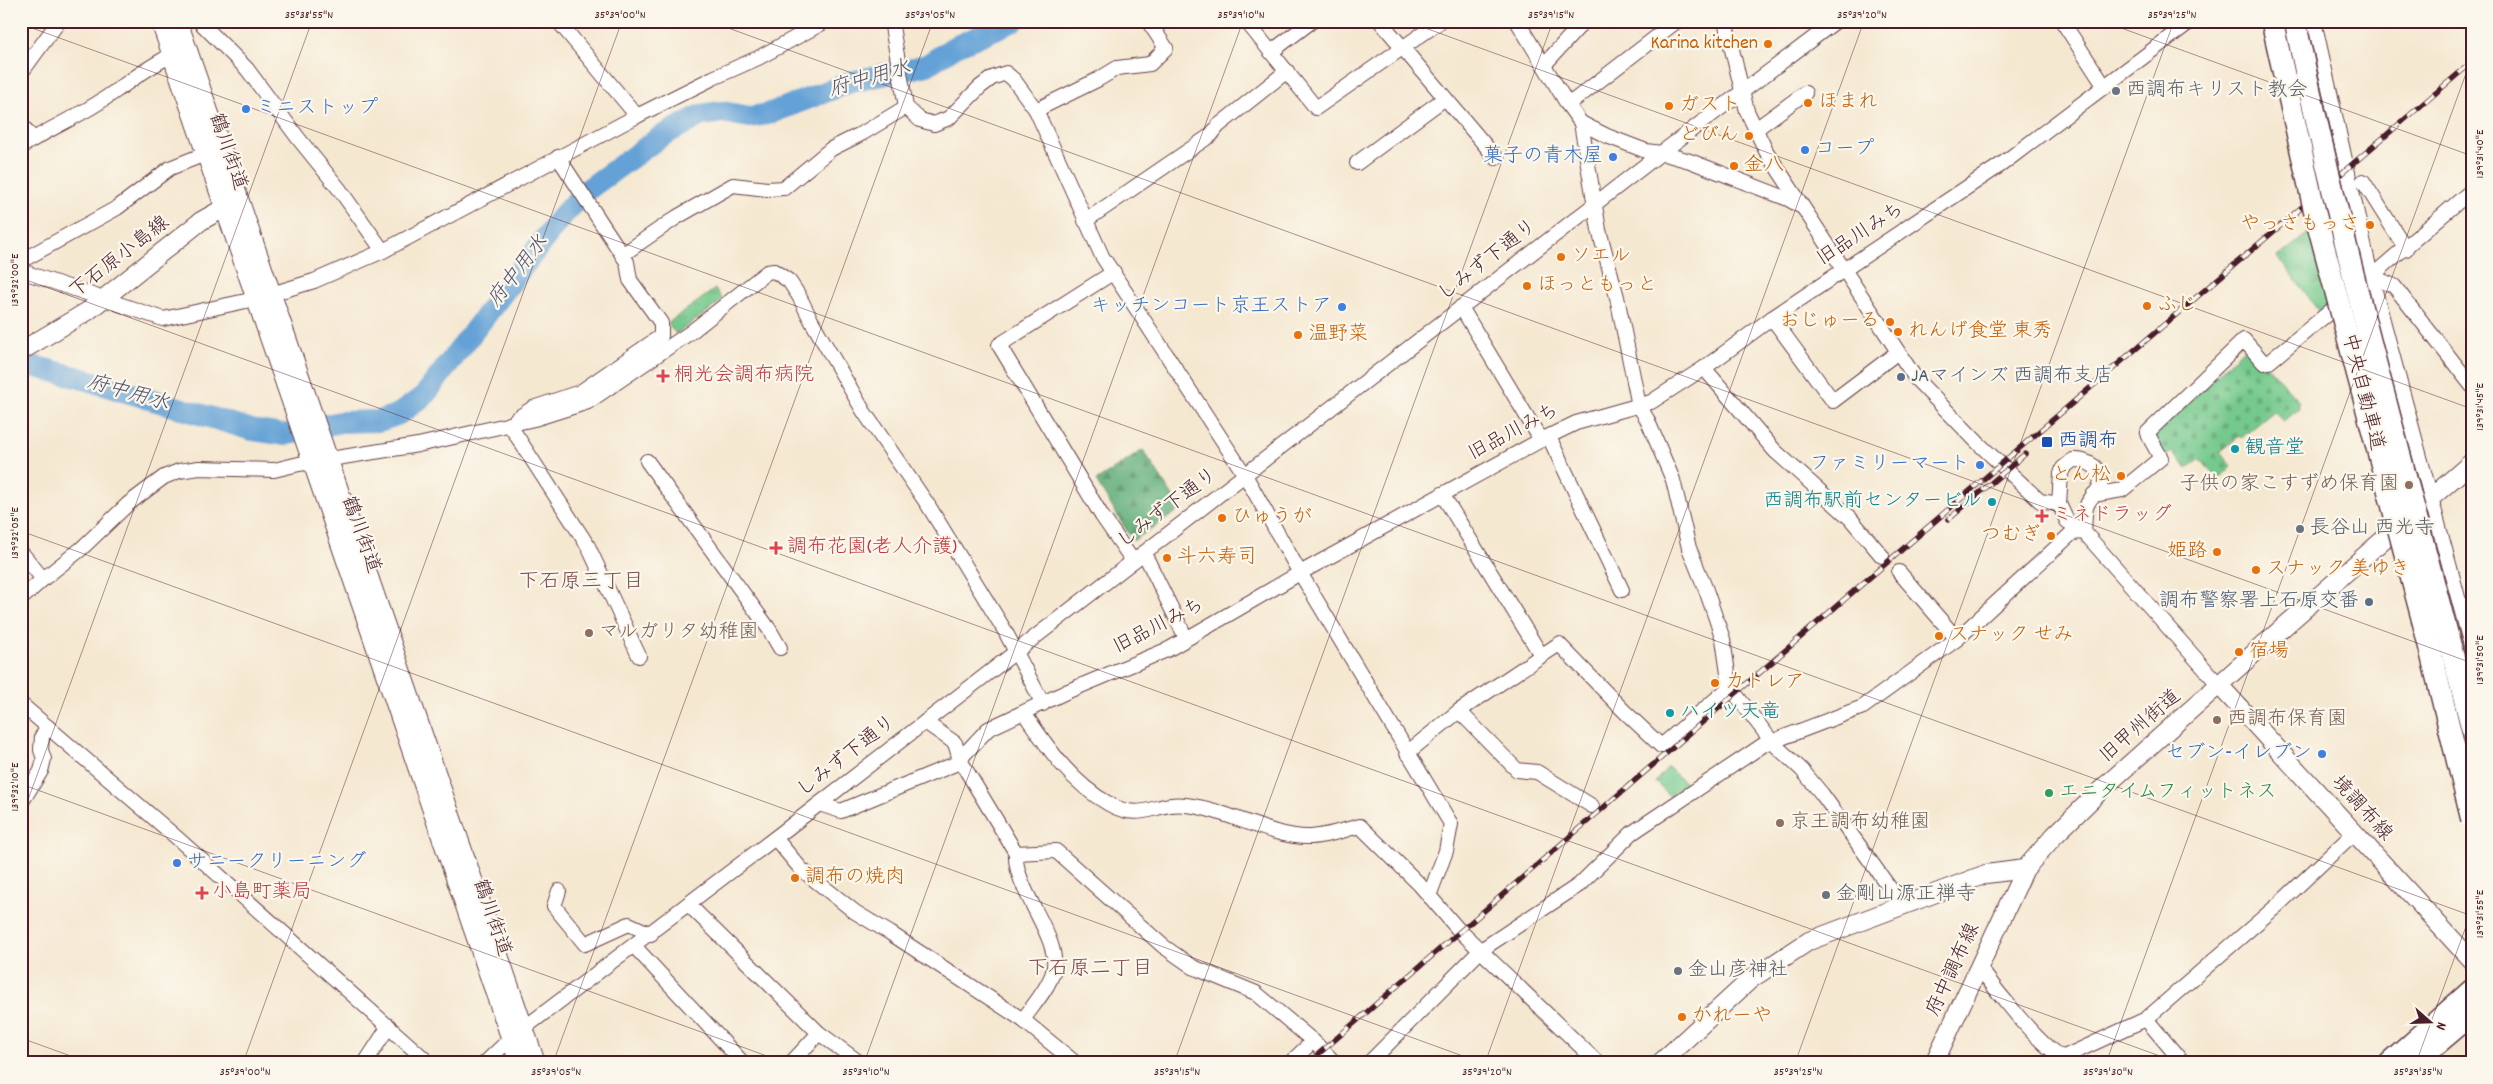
<svg xmlns="http://www.w3.org/2000/svg" width="2493" height="1084" font-family="Dekko,'Klee One',sans-serif">
  <style>
    .grass { fill: url(#grass-tufts); stroke: #5f745c }
    .forest { fill: url(#forest-firs); stroke: #546652 }
    .cemetery { fill: url(#cemetery-stones); stroke: #5f745c }
    .lines { fill: none; stroke-linecap: round; stroke-linejoin: round }
    .river { stroke: #64a1d6; stroke-width: 22 }
    .minor-casing { stroke: #643d44; stroke-width: 16 }
    .major-casing { stroke: #643d44; stroke-width: 20 }
    .highway-casing { stroke: #643d44; stroke-width: 24 }
    .minor { stroke: #fff; stroke-width: 14 }
    .major { stroke: #fff; stroke-width: 18 }
    .highway { stroke: #fff; stroke-width: 21 }
    .rail-casing { stroke: #4a1f2b; stroke-width: 5.5 }
    .rail { stroke: #fbf7ec; stroke-width: 4; stroke-dasharray: 11; stroke-linecap: butt }
    .highway-bridge-casing { stroke: #643d44; stroke-width: 24; stroke-linecap: butt }
    .highway-bridge { stroke: #fff; stroke-width: 21 }
    .ticks { fill: none; stroke: #4a1f2b; stroke-width: 1; stroke-opacity: 0.45 }
    .food-dot { fill: #e8710a; stroke: #fbf7ec; stroke-width: 2 }
    .worship-dot { fill: #6b7280; stroke: #fbf7ec; stroke-width: 2 }
    .shop-dot { fill: #3f7fe0; stroke: #fbf7ec; stroke-width: 2 }
    .health-dot { fill: #e0444e; stroke: #fbf7ec; stroke-width: 2 }
    .service-dot { fill: #5c6f8a; stroke: #fbf7ec; stroke-width: 2 }
    .transit-dot { fill: #1a4fb4; stroke: #fbf7ec; stroke-width: 2 }
    .culture-dot { fill: #0f9aa8; stroke: #fbf7ec; stroke-width: 2 }
    .education-dot { fill: #8d6e63; stroke: #fbf7ec; stroke-width: 2 }
    .leisure-dot { fill: #2e9e5b; stroke: #fbf7ec; stroke-width: 2 }
    .labels { text-anchor: middle; dominant-baseline: central; stroke-width: 4.5; stroke-linejoin: round; paint-order: stroke }
    .food-label { font-size: 20px; fill: #c56008; stroke: #fbf7ec; text-anchor: start }
    .worship-label { font-size: 20px; fill: #5b616d; stroke: #fbf7ec; text-anchor: start }
    .shop-label { font-size: 20px; fill: #366cbe; stroke: #fbf7ec; text-anchor: end }
    .street-label { font-size: 20px; fill: #4a1f2b; stroke: #fbf7ec }
    .health-label { font-size: 20px; fill: #be3a42; stroke: #fbf7ec; text-anchor: start }
    .service-label { font-size: 20px; fill: #4e5e75; stroke: #fbf7ec; text-anchor: start }
    .transit-label { font-size: 20px; fill: #164399; stroke: #fbf7ec; text-anchor: start }
    .culture-label { font-size: 20px; fill: #0d838f; stroke: #fbf7ec; text-anchor: start }
    .education-label { font-size: 20px; fill: #785e54; stroke: #fbf7ec; text-anchor: start }
    .leisure-label { font-size: 20px; fill: #27864d; stroke: #fbf7ec; text-anchor: start }
    .water-label { font-size: 21px; font-style: italic; fill: #54536f; stroke: #fbf7ec }
    .neighbourhood-label { font-size: 21px; fill: #7d4a4d; stroke: #fbf7ec }
    .neatline { fill: none; stroke: #4a1f2b; stroke-width: 2 }
    .ticks-label { font-size: 12px; text-anchor: middle; fill: #4a1f2b }
  </style>
  <defs>
    <pattern id="grass-tufts" width="24" height="20" patternUnits="userSpaceOnUse" patternTransform="scale(1.25)"><rect width="24" height="20" fill="#74c98d"/><path d="M3 7l-1-3M5 7V3M7 7l1-3M15 17l-1-3M17 17v-4M19 17l1-3" fill="none" stroke="#66ac7a"/></pattern>
    <pattern id="forest-firs" width="22" height="20" patternUnits="userSpaceOnUse" patternTransform="scale(1.25)"><rect width="22" height="20" fill="#5fad78"/><path d="M5 1l3.5 6h-7zM16 11l3.5 6h-7z" fill="#508c63"/></pattern>
    <pattern id="cemetery-stones" width="16" height="16" patternUnits="userSpaceOnUse" patternTransform="scale(1.25)"><rect width="16" height="16" fill="#74c98d"/><path d="M2 7V4a2 2 0 0 1 4 0v3zM10 15v-3a2 2 0 0 1 4 0v3z" fill="#66ac7a"/></pattern>
  </defs>
  <rect width="100%" height="100%" fill="#fbf7ec"/>
  <filter id="ink" filterUnits="userSpaceOnUse"><feTurbulence type="fractalNoise" baseFrequency=".02" numOctaves="2"/><feDisplacementMap in="SourceGraphic" scale="10" xChannelSelector="R" yChannelSelector="G"/><feConvolveMatrix kernelMatrix="1 2 1 2 8 2 1 2 1" color-interpolation-filters="sRGB"/></filter>
  <filter id="wash" filterUnits="userSpaceOnUse"><feTurbulence type="fractalNoise" baseFrequency=".0096" numOctaves="4" result="noise"/><feDisplacementMap in="SourceGraphic" scale="20" xChannelSelector="R" yChannelSelector="G"/><feGaussianBlur stdDeviation="1.12" result="paint"/><feColorMatrix in="noise" values="0 0 0 0 0 0 0 0 0 0 0 0 0 0 0 0 0 1.4 0 .05"/><feComposite in="paint" operator="in"/></filter>
  <g filter="url(#wash)">
    <rect width="100%" height="100%" fill="#f5e8d1"/>
    <g class="grass">
      <path d="M2345 204 2364 272 2320 312 2278 257Z"/>
      <path d="M715 289 723 300 676 334 668 323Z"/>
      <path d="M1668 767 1687 785 1672 799 1655 782Z"/>
    </g>
    <path class="forest" d="M1143 450 1181 509 1133 541 1096 481Z"/>
    <path class="cemetery" d="M2248 345 2298 400 2299 409 2283 422 2274 411 2241 438 2239 436 2220 452 2232 466 2219 479 2199 459 2187 469 2173 452 2161 458 2150 437Z"/>
    <g class="lines">
      <path class="river" d="M21 363 80 378 252 430 284 435 340 422 379 421 399 414 424 396 561 217 587 190 660 137 701 115 722 112 750 117 768 114 851 82 927 65 954 47 1014 21"/>
    </g>
  </g>
  <g filter="url(#ink)">
    <g class="lines">
      <g class="minor-casing">
        <g id="minor">
          <path d="M199 21 247 69 298 138 340 190 383 251"/>
          <path d="M558 21 637 116"/>
          <path d="M891 21 906 107 920 120 934 124 949 118 980 87 992 78 1006 73 1014 80 1036 110 1102 256 1245 475 1296 566 1451 824 1446 851 1429 896"/>
          <path d="M1246 21 1316 108 1441 21"/>
          <path d="M1380 21 1496 158"/>
          <path d="M1517 21 1568 105 1581 123 1607 136 1646 151 1661 153 1690 161 1788 199 1802 207"/>
          <path d="M1725 21 1747 111 1766 151 1916 379 1979 444 2040 501 2059 504"/>
          <path d="M2062 21 2105 87"/>
          <path d="M2314 21 2371 276 2472 649"/>
          <path d="M1271 52 1312 21"/>
          <path d="M1544 65 1584 21"/>
          <path d="M21 73 59 21"/>
          <path d="M1568 105 1677 21"/>
          <path d="M1036 110 1099 79 1117 68 1150 64 1166 48 1148 21"/>
          <path d="M1581 123 1599 230 1617 297 1639 406 1647 419 1673 480 1689 548 1706 590 1723 639 1730 687 1773 743 1802 770 1822 794 1902 905"/>
          <path d="M21 124 33 139"/>
          <path d="M1756 129 1805 93"/>
          <path d="M21 147C46 130 73 119 98 103 123 87 145 68 172 55"/>
          <path d="M1357 163 1445 98"/>
          <path d="M2363 181 2406 249"/>
          <path d="M1085 221 1211 135 1218 126 1287 71"/>
          <path d="M622 255 677 217 733 185 767 189 784 188 831 149 863 133 906 107"/>
          <path d="M21 261 117 208 170 168 205 154"/>
          <path d="M21 271 163 319 255 299 314 281 383 251 637 116 713 78 758 58 826 21"/>
          <path d="M1114 272 999 345 1102 516 1133 561"/>
          <path d="M2371 276 2394 286 2472 386"/>
          <path d="M2366 281 2472 190"/>
          <path d="M1461 307 1541 440"/>
          <path d="M1772 318 1833 401 1898 352"/>
          <path d="M1704 368 1775 451 1850 518 1882 556"/>
          <path d="M516 419 533 408 580 392 661 336V323L630 280 627 262 558 157"/>
          <path d="M509 424 588 546 639 656"/>
          <path d="M1549 437 1622 590"/>
          <path d="M647 461 769 629 780 648"/>
          <path d="M1442 494 1541 655"/>
          <path d="M2093 495 2122 490 2161 458 2147 433 2244 340 2264 363 2269 362 2344 300"/>
          <path d="M2084 532C2085 524 2084 516 2086 508 2088 498 2097 495 2100 485 2105 469 2087 459 2073 460L2063 468 2061 474 2059 504 2067 521 2084 532 2219 685"/>
          <path d="M21 552 43 579"/>
          <path d="M1144 553 1186 638"/>
          <path d="M1899 572 1957 639"/>
          <path d="M21 599 43 579 81 549 128 504 164 477 179 471 199 468 274 470 299 464 418 445 534 419 588 402 691 332 767 272 774 271 789 281 799 296 811 320 864 412 928 505 1005 631 1043 704"/>
          <path d="M21 704 176 837 429 1063"/>
          <path d="M1459 711 1517 770 1537 772 1592 806"/>
          <path d="M1024 713C1048 748 1071 783 1109 804 1143 823 1155 801 1186 805 1226 809 1269 837 1308 837 1325 837 1343 830 1360 826L1419 884 1457 928 1598 1063"/>
          <path d="M925 722 955 743 960 760 1016 853"/>
          <path d="M1407 753 1459 711 1559 644 1624 711 1661 746 1730 687"/>
          <path d="M21 803 41 771 44 759 41 750 42 736 48 727"/>
          <path d="M819 804 841 811 955 764 988 729 1066 692 1169 649 1300 573 1541 440 1576 423 1651 402 1704 368 1772 318 2002 164 2191 21"/>
          <path d="M775 838 801 869 855 912 890 933 1023 1020 1073 1061 1071 1063"/>
          <path d="M559 891 554 906 585 944 629 924 651 934"/>
          <path d="M688 904 819 1033 860 1063"/>
          <path d="M634 946 743 1063"/>
          <path d="M1979 967C1992 985 2045 1054 2064 1057L2146 1019 2279 904 2354 833"/>
          <path d="M2146 1019 2183 1063"/>
          <path d="M1023 1020C1033 1005 1048 989 1053 972 1063 939 1013 889 1016 853L1056 851 1163 946 1193 967 1256 993 1313 1041 1335 1063"/>
          <path d="M365 1063 389 1026"/>
          <path d="M485 1063 511 1038 775 838 1661 153 1836 21"/>
          <path d="M791 1063 819 1033"/>
          <path d="M1290 1063 1313 1041"/>
          <path d="M1369 1063 1481 950 1579 885 1632 833 1763 745 1863 707 1957 639 2072 533 2084 532"/>
        </g>
      </g>
      <g class="major-casing">
        <g id="major">
          <path d="M160 21 519 1063"/>
          <path d="M178 21 536 1063"/>
          <path d="M21 351 88 311 201 221 233 203"/>
          <path d="M2219 685 2472 961"/>
          <path d="M1660 1063 1751 979 1809 941 1986 874 2025 869"/>
          <path d="M1934 1063 2025 869 2054 836 2103 788 2287 624 2472 462"/>
        </g>
      </g>
      <g class="highway-casing">
        <g id="highway">
          <path d="M2390 1063 2472 990"/>
          <path d="M2414 1063 2472 1014"/>
        </g>
      </g>
      <use href="#minor" class="minor"/>
      <use href="#major" class="major"/>
      <use href="#highway" class="highway"/>
      <g class="rail-casing">
        <g id="rail">
          <path d="M1949 519 2025 454"/>
          <path d="M1308 1063 2001 464 2472 62"/>
        </g>
      </g>
      <use href="#rail" class="rail"/>
      <g class="highway-bridge-casing">
        <g id="highway-bridge">
          <path d="M2272 21 2316 217 2425 629 2472 820"/>
          <path d="M2295 21C2344 259 2411 493 2472 728"/>
        </g>
      </g>
      <use href="#highway-bridge" class="highway-bridge"/>
    </g>
  </g>
  <path class="ticks" d="M709 21 2472 663M1406 21 2472 409M2102 21 2472 156M21 24 2472 916M21 278 2179 1063M21 531 1482 1063M21 784 786 1063M21 819 312 21M21 1038 90 1063M243 1063 622 21M553 1063 933 21M864 1063 1243 21M1174 1063 1553 21M1485 1063 1864 21M1795 1063 2174 21M2106 1063 2472 57M2416 1063 2472 910"/>
  <g class="food-dot">
    <circle cx="1768" cy="44" r="5"/>
    <circle cx="1808" cy="103" r="5"/>
    <circle cx="1669" cy="106" r="5"/>
    <circle cx="1749" cy="136" r="5"/>
    <circle cx="1734" cy="166" r="5"/>
    <circle cx="2370" cy="225" r="5"/>
    <circle cx="1561" cy="257" r="5"/>
    <circle cx="1527" cy="286" r="5"/>
    <circle cx="2147" cy="306" r="5"/>
    <circle cx="1890" cy="322" r="5"/>
    <circle cx="1898" cy="332" r="5"/>
    <circle cx="1298" cy="335" r="5"/>
    <circle cx="2121" cy="476" r="5"/>
    <circle cx="1222" cy="518" r="5"/>
    <circle cx="2051" cy="536" r="5"/>
    <circle cx="2217" cy="552" r="5"/>
    <circle cx="1167" cy="558" r="5"/>
    <circle cx="2256" cy="570" r="5"/>
    <circle cx="1939" cy="636" r="5"/>
    <circle cx="2239" cy="652" r="5"/>
    <circle cx="1715" cy="683" r="5"/>
    <circle cx="795" cy="878" r="5"/>
    <circle cx="1682" cy="1017" r="5"/>
  </g>
  <g class="worship-dot">
    <circle cx="2116" cy="91" r="5"/>
    <circle cx="2300" cy="529" r="5"/>
    <circle cx="1826" cy="895" r="5"/>
    <circle cx="1678" cy="971" r="5"/>
  </g>
  <g class="shop-dot">
    <circle cx="246" cy="109" r="5"/>
    <circle cx="1805" cy="150" r="5"/>
    <circle cx="1613" cy="157" r="5"/>
    <circle cx="1342" cy="307" r="5"/>
    <circle cx="1980" cy="465" r="5"/>
    <circle cx="2322" cy="754" r="5"/>
    <circle cx="177" cy="863" r="5"/>
  </g>
  <g class="health-dot">
    <path d="M660.5 368.5h5v5h5v5h-5v5h-5v-5h-5v-5h5z"/>
    <path d="M2039.5 508.5h5v5h5v5h-5v5h-5v-5h-5v-5h5z"/>
    <path d="M773.5 540.5h5v5h5v5h-5v5h-5v-5h-5v-5h5z"/>
    <path d="M199.5 885.5h5v5h5v5h-5v5h-5v-5h-5v-5h5z"/>
  </g>
  <g class="service-dot">
    <circle cx="1901" cy="377" r="5"/>
    <circle cx="2369" cy="602" r="5"/>
  </g>
  <rect class="transit-dot" x="2041" y="436" width="12" height="12" rx="2.5"/>
  <g class="culture-dot">
    <circle cx="2235" cy="449" r="5"/>
    <circle cx="1992" cy="502" r="5"/>
    <circle cx="1670" cy="713" r="5"/>
  </g>
  <g class="education-dot">
    <circle cx="2409" cy="485" r="5"/>
    <circle cx="589" cy="633" r="5"/>
    <circle cx="2217" cy="720" r="5"/>
    <circle cx="1780" cy="823" r="5"/>
  </g>
  <circle class="leisure-dot" cx="2049" cy="793" r="5"/>
  <g class="labels">
    <g class="food-label">
      <text x="1758" y="44" text-anchor="end">Karina kitchen</text>
      <text x="1818" y="103">ほまれ</text>
      <text x="1679" y="106">ガスト</text>
      <text x="1739" y="136" text-anchor="end">どびん</text>
      <text x="1744" y="166">金八</text>
      <text x="2360" y="225" text-anchor="end">やっさもっさ</text>
      <text x="1571" y="257">ソエル</text>
      <text x="1537" y="286">ほっともっと</text>
      <text x="2157" y="306">ふじ</text>
      <text x="1880" y="322" text-anchor="end">おじゅーる</text>
      <text x="1908" y="332">れんげ食堂 東秀</text>
      <text x="1308" y="335">温野菜</text>
      <text x="2111" y="476" text-anchor="end">とん松</text>
      <text x="1232" y="518">ひゅうが</text>
      <text x="2041" y="536" text-anchor="end">つむぎ</text>
      <text x="2207" y="552" text-anchor="end">姫路</text>
      <text x="1177" y="558">斗六寿司</text>
      <text x="2266" y="570">スナック 美ゆき</text>
      <text x="1949" y="636">スナック せみ</text>
      <text x="2249" y="652">宿場</text>
      <text x="1725" y="683">カトレア</text>
      <text x="805" y="878">調布の焼肉</text>
      <text x="1692" y="1017">かれーや</text>
    </g>
    <g class="worship-label">
      <text x="2126" y="91">西調布キリスト教会</text>
      <text x="2310" y="529">長谷山 西光寺</text>
      <text x="1836" y="895">金剛山源正禅寺</text>
      <text x="1688" y="971">金山彦神社</text>
    </g>
    <g class="shop-label">
      <text x="256" y="109" text-anchor="start">ミニストップ</text>
      <text x="1815" y="150" text-anchor="start">コープ</text>
      <text x="1603" y="157">菓子の青木屋</text>
      <text x="1332" y="307">キッチンコート京王ストア</text>
      <text x="1970" y="465">ファミリーマート</text>
      <text x="2312" y="754">セブン-イレブン</text>
      <text x="187" y="863" text-anchor="start">サニークリーニング</text>
    </g>
    <g class="street-label">
      <text transform="translate(227 152) rotate(71)">鶴川街道</text>
      <text transform="translate(1861 235) rotate(-33)">旧品川みち</text>
      <text transform="translate(120 258) rotate(-38)">下石原小島線</text>
      <text transform="translate(1488 261) rotate(-38)">しみず下通り</text>
      <text transform="translate(2362 392) rotate(76)">中央自動車道</text>
      <text transform="translate(1514 433) rotate(-28)">旧品川みち</text>
      <text transform="translate(1168 509) rotate(-37)">しみず下通り</text>
      <text transform="translate(360 535) rotate(70)">鶴川街道</text>
      <text transform="translate(1159 627) rotate(-27)">旧品川みち</text>
      <text transform="translate(2141 727) rotate(-41)">旧甲州街道</text>
      <text transform="translate(847 757) rotate(-38)">しみず下通り</text>
      <text transform="translate(2361 809) rotate(48)">境調布線</text>
      <text transform="translate(491 918) rotate(71)">鶴川街道</text>
      <text transform="translate(1954 970) rotate(-65)">府中調布線</text>
    </g>
    <g class="health-label">
      <text x="674" y="376">桐光会調布病院</text>
      <text x="2052" y="516">ミネドラッグ</text>
      <text x="787" y="548">調布花園(老人介護)</text>
      <text x="212" y="893">小島町薬局</text>
    </g>
    <g class="service-label">
      <text x="1911" y="377">JAマインズ 西調布支店</text>
      <text x="2359" y="602" text-anchor="end">調布警察署上石原交番</text>
    </g>
    <g class="transit-label">
      <text x="2058" y="442">西調布</text>
    </g>
    <g class="culture-label">
      <text x="2245" y="449">観音堂</text>
      <text x="1982" y="502" text-anchor="end">西調布駅前センタービル</text>
      <text x="1680" y="713">ハイツ天竜</text>
    </g>
    <g class="education-label">
      <text x="2399" y="485" text-anchor="end">子供の家こすずめ保育園</text>
      <text x="599" y="633">マルガリタ幼稚園</text>
      <text x="2227" y="720">西調布保育園</text>
      <text x="1790" y="823">京王調布幼稚園</text>
    </g>
    <g class="leisure-label">
      <text x="2059" y="793">エニタイムフィットネス</text>
    </g>
    <g class="water-label">
      <text transform="translate(870 80) rotate(-16)">府中用水</text>
      <text transform="translate(519 272) rotate(-52)">府中用水</text>
      <text transform="translate(128 394) rotate(16)">府中用水</text>
    </g>
    <g class="neighbourhood-label">
      <text x="581" y="583">下石原三丁目</text>
      <text x="1090" y="970">下石原二丁目</text>
    </g>
  </g>
  <rect width="2493" height="1084" fill="none" stroke="#fbf7ec" stroke-width="55"/>
  <g transform="translate(2430 1022) rotate(110)" stroke="#fbf7ec" stroke-width="4" paint-order="stroke">
  <path d="M0-4L9 19L0 12L-9 19Z" fill="#4a1f2b"/>
  <text y="-8" font-size="14" font-weight="bold" text-anchor="middle" fill="#4a1f2b">N</text>
  </g>
  <rect x="28" y="28" width="2438" height="1028" class="neatline"/>
  <g class="ticks-label">
    <text x="309" y="18">35°38'55"N</text>
    <text x="620" y="18">35°39'00"N</text>
    <text x="930" y="18">35°39'05"N</text>
    <text x="1241" y="18">35°39'10"N</text>
    <text x="1551" y="18">35°39'15"N</text>
    <text x="1862" y="18">35°39'20"N</text>
    <text x="2172" y="18">35°39'25"N</text>
    <text transform="translate(2479 154) rotate(-90)" y="4">139°31'40"E</text>
    <text transform="translate(14 280) rotate(-90)" y="4">139°32'00"E</text>
    <text transform="translate(2479 407) rotate(-90)" y="4">139°31'45"E</text>
    <text transform="translate(14 533) rotate(-90)" y="4">139°32'05"E</text>
    <text transform="translate(2479 660) rotate(-90)" y="4">139°31'50"E</text>
    <text transform="translate(14 787) rotate(-90)" y="4">139°32'10"E</text>
    <text transform="translate(2479 914) rotate(-90)" y="4">139°31'55"E</text>
    <text x="245" y="1075">35°39'00"N</text>
    <text x="556" y="1075">35°39'05"N</text>
    <text x="866" y="1075">35°39'10"N</text>
    <text x="1177" y="1075">35°39'15"N</text>
    <text x="1487" y="1075">35°39'20"N</text>
    <text x="1798" y="1075">35°39'25"N</text>
    <text x="2108" y="1075">35°39'30"N</text>
    <text x="2418" y="1075">35°39'35"N</text>
  </g>
</svg>
